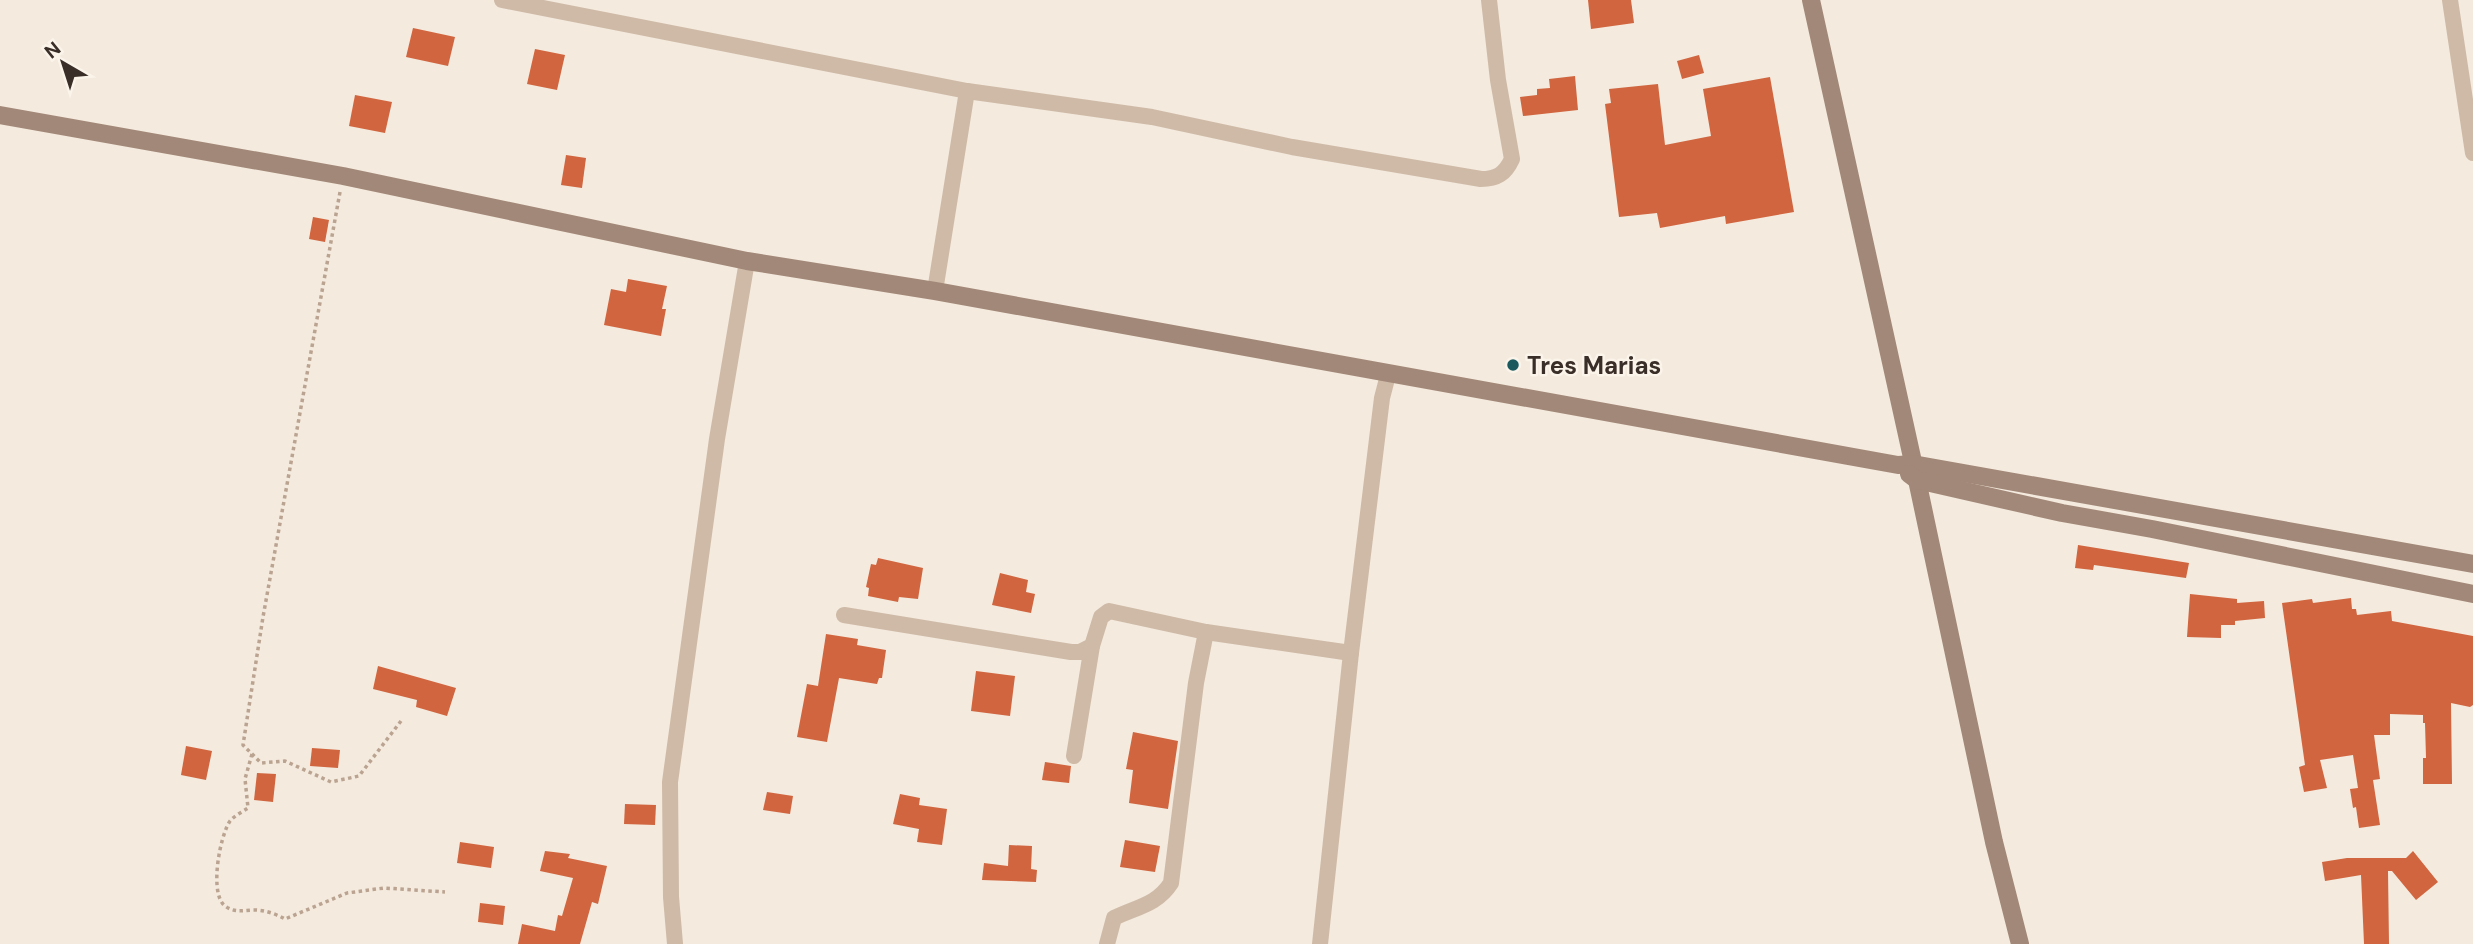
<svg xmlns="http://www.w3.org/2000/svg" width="2473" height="944" font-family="'DM Sans',sans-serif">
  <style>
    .building { fill: #d0653f }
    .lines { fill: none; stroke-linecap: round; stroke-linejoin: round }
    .path { stroke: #baa391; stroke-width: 3.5; stroke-dasharray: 3.5 3.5; stroke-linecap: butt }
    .street { stroke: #cebaa7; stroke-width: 16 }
    .secondary { stroke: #a28878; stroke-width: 18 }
    .poi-dot { fill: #1a5a5f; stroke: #fbf4ea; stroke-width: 2.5 }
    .labels { text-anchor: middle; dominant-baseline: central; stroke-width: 5; stroke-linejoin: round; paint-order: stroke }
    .poi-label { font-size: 24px; font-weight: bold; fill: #3a2e28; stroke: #fbf4ea; text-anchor: start }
  </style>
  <rect width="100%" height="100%" fill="#f4eadd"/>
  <g class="building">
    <path d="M1588 0H1631L1634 23 1591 29Z"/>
    <path d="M413 28 455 37 448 66 406 57Z"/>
    <path d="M535 49 565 55 557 90 527 84Z"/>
    <path d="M1699 55 1704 73 1682 79 1677 61Z"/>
    <path d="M1575 76 1578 110 1523 116 1520 97 1537 95V89L1550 88 1549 79Z"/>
    <path d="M1770 77 1794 212 1726 224 1725 216 1660 228 1657 213 1619 217 1605 104 1611 103 1609 89 1658 84 1665 145 1711 136 1703 89Z"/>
    <path d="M355 95 392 102 385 133 349 126Z"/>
    <path d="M566 155 586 158 582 188 561 185Z"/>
    <path d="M313 217 329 220 325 242 309 239Z"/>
    <path d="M628 279 667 286 662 309H666L661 336 604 325 611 289 626 292Z"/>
    <path d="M2078 545 2189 563 2186 578 2094 565 2093 570 2075 568Z"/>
    <path d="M878 558 923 568 918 599 899 597 898 602 868 596 869 588 866 587 871 564 876 565Z"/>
    <path d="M1000 573 1028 580 1026 592 1035 594 1031 613 992 605Z"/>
    <path d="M2190 594 2237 599V603L2264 601 2265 618 2235 621V625H2221V638L2187 637Z"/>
    <path d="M2351 598 2352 609H2356L2357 615 2391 611 2392 621 2473 636V705L2470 707 2451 703 2452 784H2423V758H2426L2425 723H2423V715L2390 714V735H2374L2380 779 2373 780 2380 825 2359 828 2356 807 2353 808 2350 789 2358 788 2353 755 2320 760 2327 788 2304 792 2299 767 2305 765 2282 603 2312 599 2313 603Z"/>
    <path d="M826 634 858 639 857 645 886 650 882 678H879L877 684 839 678 827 742 797 737 807 684 818 686Z"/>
    <path d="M378 666 456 688 447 716 416 707 417 700 373 689Z"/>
    <path d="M976 671 1015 676 1010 716 971 711Z"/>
    <path d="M1133 732 1178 741 1168 809 1129 803 1133 770 1126 769Z"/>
    <path d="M186 746 212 751 206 780 181 775Z"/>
    <path d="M312 748 340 750 338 768 310 766Z"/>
    <path d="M1045 762 1071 766 1069 783 1042 780Z"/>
    <path d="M257 773 276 774 273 802 254 800Z"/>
    <path d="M767 792 793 796 790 814 763 810Z"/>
    <path d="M900 794 920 798 919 805 947 809 942 845 917 842 919 829 893 824Z"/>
    <path d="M625 804 656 805 655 825 624 824Z"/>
    <path d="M1125 840 1160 846 1155 872 1120 867Z"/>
    <path d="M460 842 494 847 491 868 457 863Z"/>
    <path d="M1009 845 1032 846 1031 869 1037 870 1036 882 982 880 984 863 1008 866Z"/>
    <path d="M545 851 570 854 568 858 607 866 598 904 592 902 580 944H518L522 924 555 931 558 915 562 916 573 878 540 871Z"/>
    <path d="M2413 851 2438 882 2416 900 2392 871H2388L2389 944H2364L2361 875 2325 881 2322 862 2347 858H2406Z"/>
    <path d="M480 903 505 906 503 925 478 922Z"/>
  </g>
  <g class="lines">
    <g class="path">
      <path d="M340 192 263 617 243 745 261 763 285 761 331 782 359 776 401 721"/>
      <path d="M252 754 245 779 248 808C242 812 234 816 230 821 220 836 210 889 223 904 233 914 243 910 254 910 265 910 276 914 285 919L347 893 384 888 445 892"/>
    </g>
    <g class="street">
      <path d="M502 0 967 91 1152 117 1292 147 1481 179C1497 179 1505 174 1512 159L1498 80 1489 0"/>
      <path d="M2450 0 2473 153"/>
      <path d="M935 291 967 91"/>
      <path d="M844 615 1071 652H1080L1092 646 1101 617 1109 611 1206 632 1351 653"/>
      <path d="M1074 756 1092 646"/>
      <path d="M675 944 671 897 670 782 717 439 747 261"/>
      <path d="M1107 944 1114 918C1136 907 1157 905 1171 883L1196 683 1206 632"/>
      <path d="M1320 944 1351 653 1382 398 1388 375"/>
    </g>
    <g class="secondary">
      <path d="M1811 0 1917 480 1994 842 2020 944"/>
      <path d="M0 115 343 176 747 261 935 291 1898 465 1913 464 2473 564"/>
      <path d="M1909 474 1917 480 2062 513 2152 529 2473 594"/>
    </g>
  </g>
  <circle class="poi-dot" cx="1513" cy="365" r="7"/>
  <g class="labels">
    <g class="poi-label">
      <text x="1527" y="365">Tres Marias</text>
    </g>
  </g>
  <g transform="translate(63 63) rotate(321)" stroke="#fbf4ea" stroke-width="5" paint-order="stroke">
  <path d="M0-5L12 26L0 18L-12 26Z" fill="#3a2e28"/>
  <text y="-10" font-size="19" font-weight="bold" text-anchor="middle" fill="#3a2e28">N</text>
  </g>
</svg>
